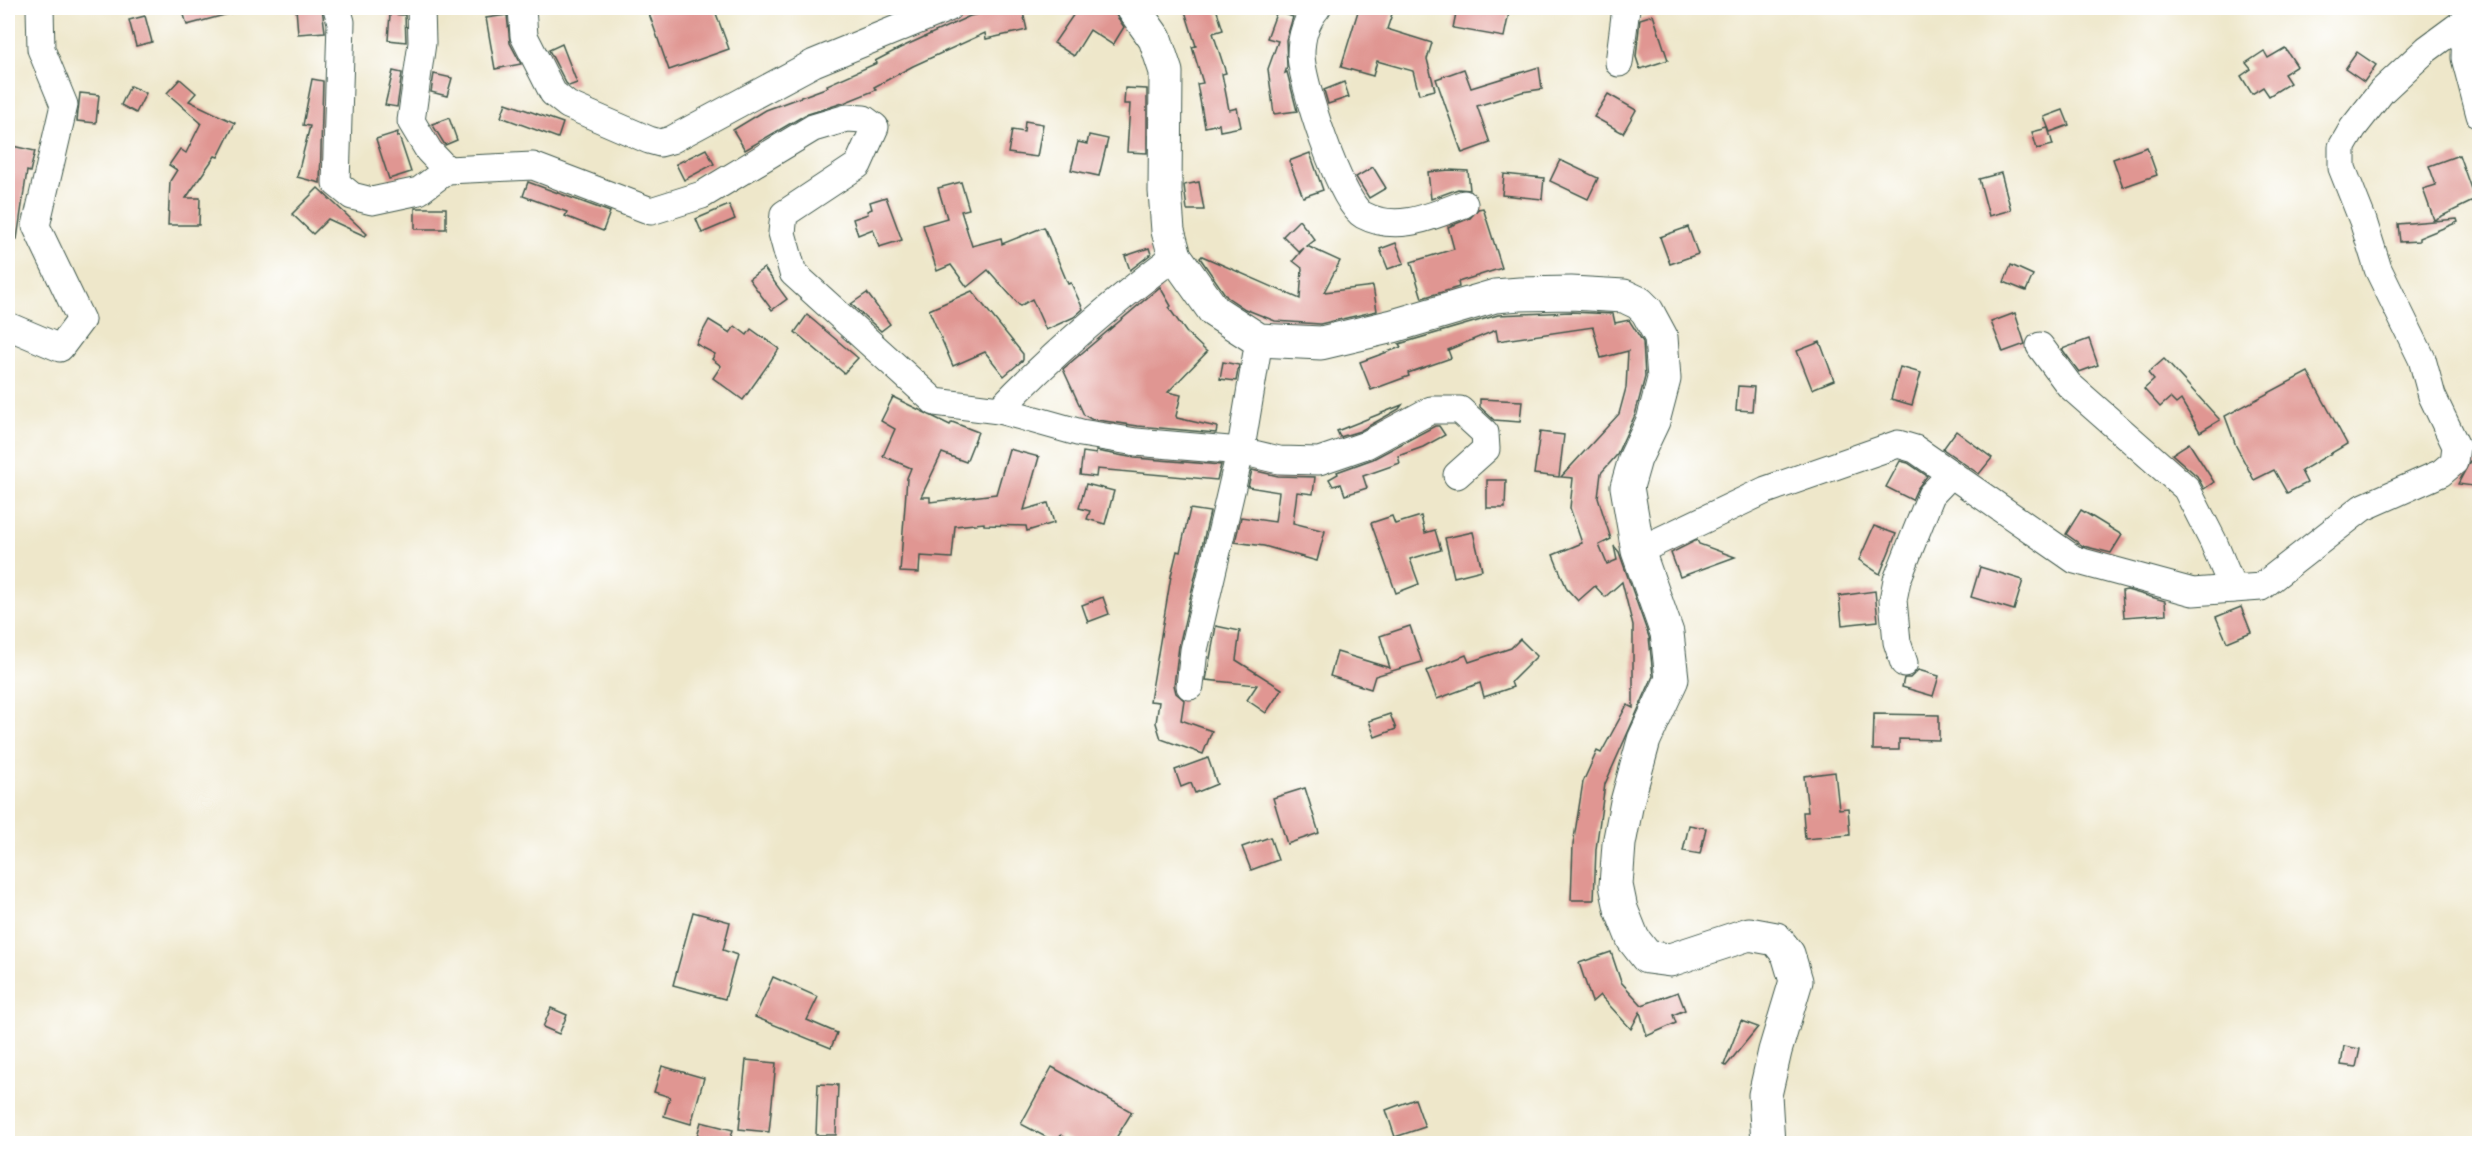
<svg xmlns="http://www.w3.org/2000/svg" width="2487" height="1151" font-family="'Old Standard TT',serif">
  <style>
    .building { fill: #e09692 }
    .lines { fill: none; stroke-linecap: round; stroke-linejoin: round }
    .minor-casing { stroke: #3e564a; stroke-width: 29 }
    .highway-casing { stroke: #3e564a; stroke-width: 35 }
    .minor { stroke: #fff; stroke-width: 27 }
    .highway { stroke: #fff; stroke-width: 33 }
  </style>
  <rect width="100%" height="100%" fill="#fff"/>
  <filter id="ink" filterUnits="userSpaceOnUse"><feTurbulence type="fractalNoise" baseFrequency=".0167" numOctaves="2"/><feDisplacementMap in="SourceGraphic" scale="12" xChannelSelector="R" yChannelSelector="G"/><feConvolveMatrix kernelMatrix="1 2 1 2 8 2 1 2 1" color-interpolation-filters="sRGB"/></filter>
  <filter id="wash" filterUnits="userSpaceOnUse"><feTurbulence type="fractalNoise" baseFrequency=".008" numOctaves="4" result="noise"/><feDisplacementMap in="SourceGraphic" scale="24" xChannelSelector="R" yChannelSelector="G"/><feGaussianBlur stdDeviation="1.35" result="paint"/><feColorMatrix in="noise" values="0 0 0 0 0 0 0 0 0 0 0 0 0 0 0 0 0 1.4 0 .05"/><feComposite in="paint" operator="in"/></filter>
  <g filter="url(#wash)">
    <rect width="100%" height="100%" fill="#eee7ca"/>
    <g id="blocks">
      <g class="building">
        <path d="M182 8H231L232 13 187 25Z"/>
        <path d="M296 8H322L325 32 298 34Z"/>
        <path d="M647 8H714L729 49 669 70Z"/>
        <path d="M1008 8H1022L1027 30 986 39 985 33 913 66 874 87 876 90 846 102 805 115 745 150 733 130 766 110 828 87 827 85 877 63 875 61 900 48 970 16Z"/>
        <path d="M1078 8H1104L1116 15 1124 27 1113 45 1090 30 1074 56 1054 43Z"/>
        <path d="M1184 8H1216L1223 30 1213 33 1226 73 1222 74 1229 110 1237 108 1241 127 1220 131 1219 124 1205 127 1197 84 1203 83 1192 47 1196 46Z"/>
        <path d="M1359 8H1380L1393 11 1387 29 1432 43 1427 59 1435 90 1419 94 1413 71 1377 61 1373 76 1341 67Z"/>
        <path d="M1457 8H1510L1504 37 1453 28Z"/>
        <path d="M1277 11 1293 17 1286 40 1287 67 1285 73 1287 72 1297 111 1274 114 1268 69 1278 41 1267 38Z"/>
        <path d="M390 14 405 15 406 42 388 40Z"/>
        <path d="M507 15 510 43 521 64 495 69 486 18Z"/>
        <path d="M1653 15 1668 60 1640 69 1636 57 1640 19Z"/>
        <path d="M145 16 152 42 136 46 129 20Z"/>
        <path d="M562 44 577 83 569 86 566 83 549 50Z"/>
        <path d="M2285 48 2297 66 2284 74 2290 83 2269 96 2263 87 2252 94 2241 76 2251 69 2246 63 2264 51 2268 58Z"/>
        <path d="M2357 52 2376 65 2364 82 2345 69Z"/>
        <path d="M1539 67 1542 89 1522 92 1477 106 1490 143 1462 153 1436 79 1464 69 1471 88Z"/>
        <path d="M393 71 402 73 397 107 385 105Z"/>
        <path d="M434 74 452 78 447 96 431 92Z"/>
        <path d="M180 79 196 93 189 101 235 123 218 157 215 156 186 198H200L199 225H168L170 181 177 170 169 165 180 149 186 153 201 123 167 93Z"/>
        <path d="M312 79 323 81 320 183 297 177 310 126 303 125Z"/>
        <path d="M1344 82 1349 97 1328 104 1324 90Z"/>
        <path d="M130 86 146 93 136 113 121 105Z"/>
        <path d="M1125 88 1147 89V153L1127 152 1130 104H1124Z"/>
        <path d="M80 93 99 95 96 123 77 121Z"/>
        <path d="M1608 94 1636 110 1623 133 1594 117Z"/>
        <path d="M506 103 563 123 558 138 501 117Z"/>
        <path d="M2063 110 2069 125 2050 132 2044 117Z"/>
        <path d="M449 118 457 140 445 145 432 124Z"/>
        <path d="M1025 121 1043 124 1037 157 1008 153 1012 130 1024 132Z"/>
        <path d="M2048 128 2053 145 2037 149 2032 132Z"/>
        <path d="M398 132 397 137 399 136 411 172 389 179 376 139Z"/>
        <path d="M1089 135 1108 139 1099 176 1071 170 1078 142 1087 144Z"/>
        <path d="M8 145 35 151 30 172 27 171 17 239 8 238Z"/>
        <path d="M2147 147 2157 175 2123 187 2113 159Z"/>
        <path d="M706 149 714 164 684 180 676 164Z"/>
        <path d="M1310 153 1323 190 1303 197 1289 161Z"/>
        <path d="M2459 155 2475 200 2434 220 2423 189 2436 185 2429 166Z"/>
        <path d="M1560 160 1598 178 1588 199 1550 181Z"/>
        <path d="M1373 167 1386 188 1369 198 1356 177Z"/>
        <path d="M1450 170 1468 171 1470 190 1458 189 1431 199 1428 172Z"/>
        <path d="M2001 173 2011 210 1989 216 1979 179Z"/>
        <path d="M1504 174 1544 178 1542 199 1502 195Z"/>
        <path d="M528 182 610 212 603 231 565 216 567 212 523 196Z"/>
        <path d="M961 182 969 209 961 211 972 246 1001 238 1002 244 1044 227 1068 284 1071 283 1083 309 1074 317 1046 330 1032 299 1020 306 988 270 967 287 951 265 937 271 923 225 947 218 938 188Z"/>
        <path d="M1199 182 1204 210H1187L1184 185Z"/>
        <path d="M318 188 367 234 365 236 328 219 313 234 292 214Z"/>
        <path d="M886 197 902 240 879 247 873 229 858 235 853 219 868 214 867 211 872 209 870 202Z"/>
        <path d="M729 205 735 219 702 233 696 219Z"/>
        <rect x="415" y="208" width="31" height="21"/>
        <path d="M1483 208 1502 268 1458 282 1459 287 1422 298 1411 262 1454 249 1448 227 1470 218 1478 209Z"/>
        <path d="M2457 219 2458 222 2419 238V241L2400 242 2398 224Z"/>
        <path d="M1299 220 1315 240 1307 246 1340 261 1324 292 1373 286 1377 311 1320 324 1275 321 1245 309 1227 297 1200 258 1202 256 1300 299 1302 268 1293 261 1304 248 1299 252 1283 236Z"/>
        <path d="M1688 227 1698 254 1670 264 1660 237Z"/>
        <path d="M1396 243 1404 263 1388 269 1380 249Z"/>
        <path d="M1149 248 1151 254 1130 270 1125 256Z"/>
        <path d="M2011 265 2033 275 2026 291 2004 282Z"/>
        <path d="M764 268 787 299 772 310 749 279Z"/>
        <path d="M1160 287 1171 306 1169 308 1186 332 1207 352 1168 392 1181 395 1176 416 1177 418 1217 427 1216 433 1138 426 1091 419 1084 415 1063 369Z"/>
        <path d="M972 291 1023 354V360L1004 376 985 352 953 366 929 310Z"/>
        <path d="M867 293 890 324 881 331 851 304Z"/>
        <path d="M1571 312 1613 314 1615 323 1629 320 1643 342 1645 377 1635 415 1616 456 1601 473 1598 498 1611 539 1599 545 1607 564 1617 560 1614 546 1619 552 1649 637 1653 676 1605 784 1596 849 1594 900H1571L1573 845 1583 782 1597 751 1601 753 1627 705 1633 708V626L1622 582 1605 597 1595 586 1578 601 1567 589 1553 555 1582 543 1570 508 1573 478 1561 477 1619 414 1626 388 1628 351 1601 358 1593 327 1498 341 1496 330 1448 350 1451 358 1408 373 1409 376 1371 390 1360 362 1401 347 1399 344 1498 315Z"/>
        <path d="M2015 313 2025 344 2003 352 1991 322Z"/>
        <path d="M807 315 858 358 844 373 795 332Z"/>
        <path d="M709 320 730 333 735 326 747 335 751 329 779 349 743 400 713 378 721 366 712 359 715 354 696 344Z"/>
        <path d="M2089 339 2098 365 2079 372 2062 349Z"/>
        <path d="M1820 342 1834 380 1812 389 1797 351Z"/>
        <path d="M2164 359 2167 362 2220 420 2200 432 2181 400 2176 404 2170 398 2160 407 2144 389 2154 380 2148 373Z"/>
        <path d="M1223 362 1239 365 1236 381 1220 379Z"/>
        <path d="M1900 367 1921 373 1912 405 1891 399Z"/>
        <path d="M2308 372 2347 444 2301 471 2307 483 2287 493 2274 470 2254 480 2236 446 2225 416Z"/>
        <path d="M1738 386 1754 387 1752 411 1736 410Z"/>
        <path d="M893 397 950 425 952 422 978 432 966 462 942 453 921 497H930V502L996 494 1009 449 1039 457 1024 510 1048 503 1054 523 1027 531 1026 526 984 525V523L955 526 952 558 920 556 919 573 900 572 907 478 911 468 883 456 895 429 881 421Z"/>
        <path d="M1480 399 1522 401 1520 422 1494 420 1480 407Z"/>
        <path d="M1402 405 1399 409 1360 431 1340 437 1337 431Z"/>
        <path d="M1435 426H1439L1445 435 1423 447 1398 456 1400 463 1363 476 1367 488 1345 495 1341 484 1333 486 1329 479 1338 474 1337 472 1373 459Z"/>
        <path d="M1956 431 1992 458 1979 474 1943 449Z"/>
        <path d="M1540 432 1564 435 1559 477 1534 474Z"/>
        <path d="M2189 443 2214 482 2204 489 2197 476 2172 454Z"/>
        <path d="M1096 451 1135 458 1221 465 1217 480 1097 469 1096 477 1080 475 1083 452 1096 454Z"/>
        <path d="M1900 461 1908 463 1927 476 1917 489 1912 500 1886 487Z"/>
        <path d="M2470 461 2480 462V487L2458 484Z"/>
        <path d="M1252 470 1278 476 1315 477 1313 494 1297 492 1293 523 1325 531 1317 561 1264 546 1235 542 1241 517 1275 522 1279 492 1248 487Z"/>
        <path d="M1487 480H1506L1505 508H1487Z"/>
        <path d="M1086 484 1114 491 1105 524 1087 519 1090 511 1079 508Z"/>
        <path d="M1190 509 1210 512 1179 646 1174 685 1176 693 1184 700 1181 720 1212 731 1203 754 1161 739 1156 723 1159 702 1150 701 1171 576 1177 551 1180 552Z"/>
        <path d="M2081 510 2122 535 2111 553 2083 546 2066 534Z"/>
        <path d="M1392 516 1395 524 1421 516 1425 533 1435 530 1441 550 1410 559 1419 584 1396 593 1371 523Z"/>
        <path d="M1874 526 1896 534 1880 574 1859 560Z"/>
        <path d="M1473 532 1482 570 1454 577 1445 538Z"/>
        <path d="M1697 540 1699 544 1735 557 1680 577 1671 553Z"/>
        <path d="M1980 567 2023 580 2014 610 1971 597Z"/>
        <path d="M2127 590 2165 601 2166 614 2124 617 2122 591Z"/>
        <path d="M1875 591 1878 621 1842 625 1839 596Z"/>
        <path d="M1103 597 1109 614 1088 622 1082 605Z"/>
        <path d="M2241 607 2251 632 2227 642 2216 617Z"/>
        <path d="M1216 626 1240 631 1236 660 1282 689 1266 713 1247 700 1257 685 1206 680Z"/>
        <path d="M1410 626 1422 662 1375 676 1371 689 1330 676 1337 652 1390 668 1380 636Z"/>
        <path d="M1520 639 1537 656 1511 682 1513 687 1484 697 1480 683 1437 699 1426 671 1466 655 1469 662 1511 648Z"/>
        <path d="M1918 670 1939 676 1933 696 1902 687 1904 678H1910Z"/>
        <path d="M1390 714 1396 729 1375 737 1369 721Z"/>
        <path d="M1874 714 1939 715V740L1899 739V750H1873Z"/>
        <path d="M1208 758 1217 784 1195 793 1191 783 1181 787 1175 770Z"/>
        <path d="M1835 772 1839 809 1848 808 1850 835 1805 839 1803 812H1808L1804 776Z"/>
        <path d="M1305 788 1319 833 1287 844 1273 798Z"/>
        <path d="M1689 825 1706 828 1700 854 1683 851Z"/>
        <path d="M1270 837 1278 860 1251 870 1242 847Z"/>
        <path d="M693 912 730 922 723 950 737 955 725 999 673 985Z"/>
        <path d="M1611 952 1621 982 1642 1005 1678 992 1685 1010 1673 1015 1676 1023 1647 1036 1640 1012 1631 1029 1600 995 1592 1002 1579 963Z"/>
        <path d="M773 977 818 997 807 1020 837 1033 831 1048 755 1017Z"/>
        <path d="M551 1008 567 1015 559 1034 543 1027Z"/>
        <path d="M1741 1021 1758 1027 1726 1066 1724 1065Z"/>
        <path d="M2344 1046 2360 1049 2356 1067 2341 1065Z"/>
        <path d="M746 1060 776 1063 769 1132 739 1129Z"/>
        <path d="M662 1066 704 1078 691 1124 664 1116 670 1097 654 1092Z"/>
        <path d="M1052 1067 1132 1112 1113 1143H1074L1061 1135 1057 1143 1021 1124Z"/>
        <path d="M818 1084 838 1085 836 1135H816Z"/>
        <path d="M1415 1099 1425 1127 1395 1137 1386 1110Z"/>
        <path d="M701 1122 733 1130 729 1143H695Z"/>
      </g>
    </g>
  </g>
  <g filter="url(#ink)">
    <use href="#blocks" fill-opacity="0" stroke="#3e564a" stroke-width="1.5"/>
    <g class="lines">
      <g class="minor-casing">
        <g id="minor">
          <path d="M337 8 341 22 336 183 352 196 372 201 419 191 447 170 533 166 651 211 702 195 813 128 847 118 864 119 875 127 858 165 784 214 782 233 793 273 935 402 999 410C1053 354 1112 303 1175 256"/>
          <path d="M421 8 422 43 411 121 429 151 447 170"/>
          <path d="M522 8 524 36 553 93 568 105 649 140 660 143 671 140 814 63 948 8"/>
          <path d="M1317 8C1306 21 1301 37 1301 54 1301 82 1340 202 1363 215 1397 233 1432 216 1464 204"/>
          <path d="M2466 21 2465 58 2480 115"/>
          <path d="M1619 63 1626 8"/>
          <path d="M8 326 60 348 81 320 36 226 64 105 41 49 40 8"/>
          <path d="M2040 346 2069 385 2186 488 2213 541 2233 589"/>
          <path d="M999 410 1081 433 1136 442 1241 451 1279 460 1319 461 1366 445 1431 410H1460L1485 433 1486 449 1457 475"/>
          <path d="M1638 551 1766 490 1898 444 1915 449 2075 560 2193 592 2261 587 2362 508 2441 473 2454 462 2456 446 2432 396 2422 359 2378 269 2363 221 2342 168V147L2353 128 2382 91 2427 49 2480 10"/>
          <path d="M1904 663 1897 642 1893 600 1897 580 1931 495 1951 474"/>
          <path d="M1190 686 1194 650 1241 448 1259 340"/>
        </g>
      </g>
      <g class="highway-casing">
        <path id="highway" d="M1133 8 1155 39 1166 72 1165 191 1168 231 1175 256 1214 311 1259 340 1321 343 1393 326 1495 296 1520 294 1571 293 1624 296 1639 303 1647 311 1661 337 1664 379 1653 421 1635 459 1627 487 1638 551 1667 633 1672 679 1644 740 1627 802 1619 844 1616 885 1621 909 1633 939 1647 957 1670 960 1749 934 1776 939 1788 954 1796 981 1775 1051 1765 1095 1768 1144"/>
      </g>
      <use href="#minor" class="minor"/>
      <use href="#highway" class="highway"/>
    </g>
  </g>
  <rect width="2487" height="1151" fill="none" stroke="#fff" stroke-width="30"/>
</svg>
